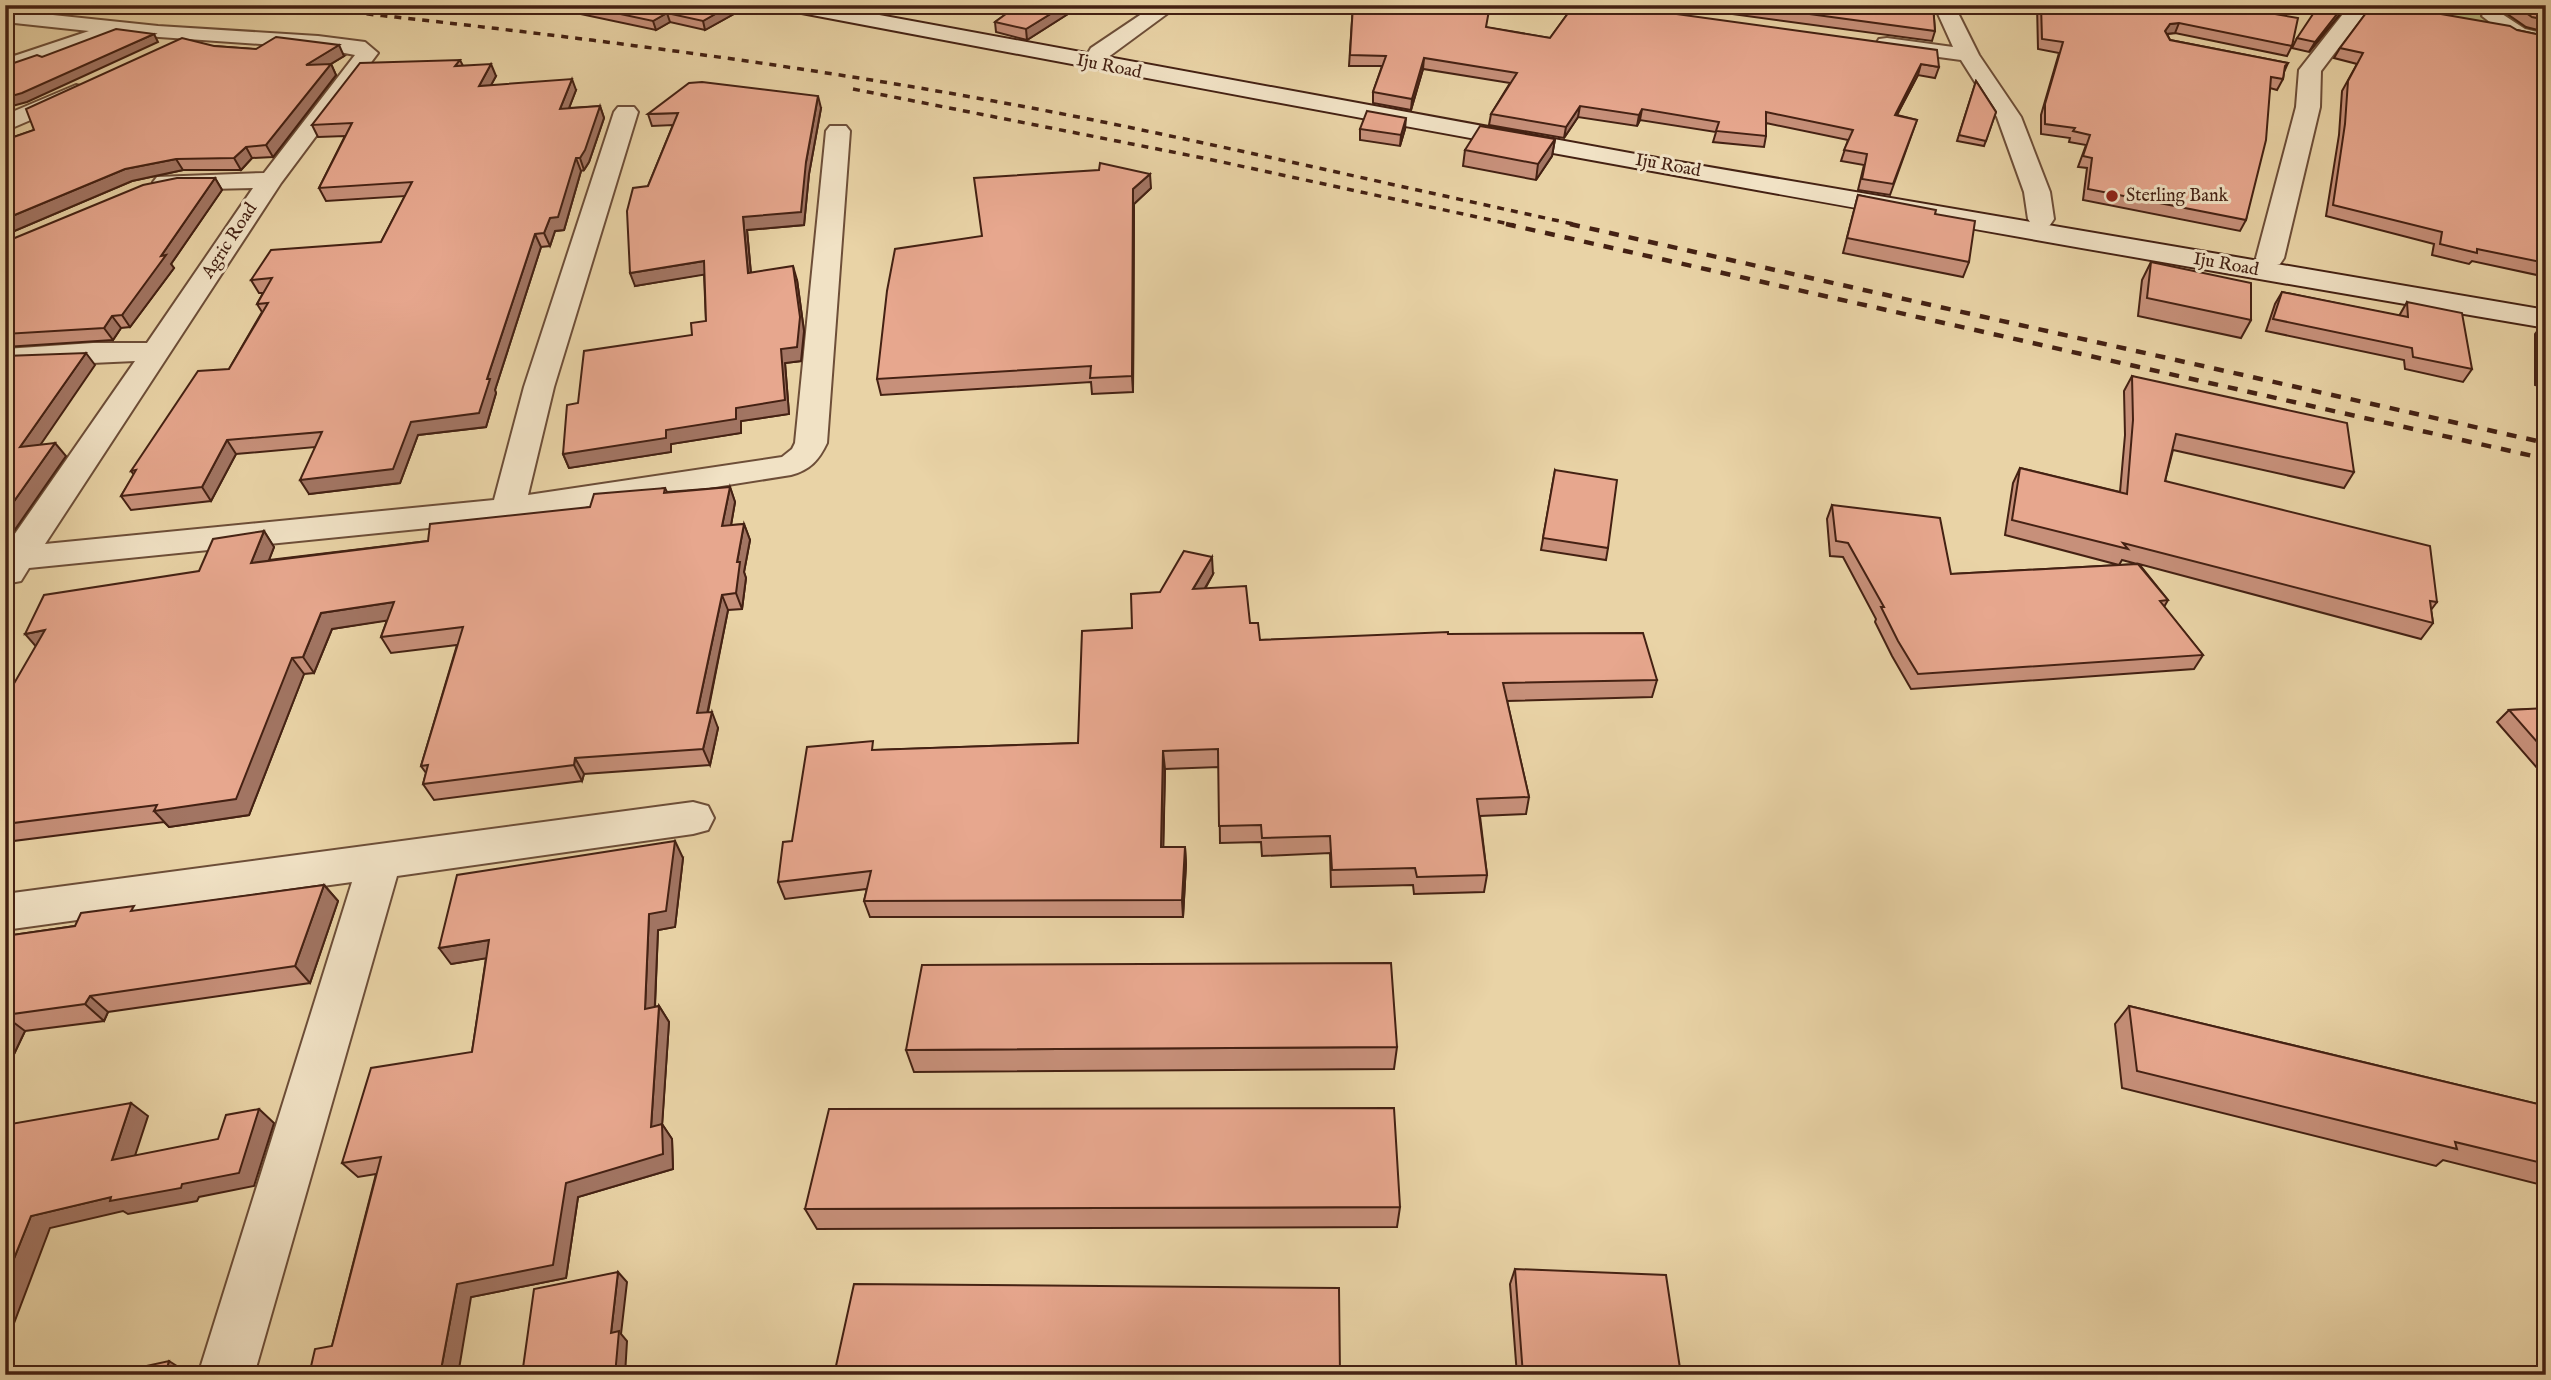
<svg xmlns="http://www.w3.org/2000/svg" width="2551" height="1380" font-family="'IM FELL English',serif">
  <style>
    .green { fill: #bcbb83; stroke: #806e4b; stroke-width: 2 }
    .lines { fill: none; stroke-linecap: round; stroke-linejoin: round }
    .street-casing { stroke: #6d4e38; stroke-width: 4 }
    .secondary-casing { stroke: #442113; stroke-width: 4 }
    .street { fill: #f1e2c5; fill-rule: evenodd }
    .secondary { fill: #f1e2c5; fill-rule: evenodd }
    .rail-far1 { stroke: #442113; stroke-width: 3.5; stroke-dasharray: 7 7; stroke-linecap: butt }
    .rail { stroke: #442113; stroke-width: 4.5; stroke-dasharray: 10 10; stroke-linecap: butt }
    .wall { fill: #c7907a; stroke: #442113; stroke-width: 2 }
    .shaded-wall { fill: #a27563; stroke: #442113; stroke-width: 2 }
    .building { fill: #e7a78e; stroke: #442113; stroke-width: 2 }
    .poi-dot { fill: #8f2418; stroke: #f1e2c5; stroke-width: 2.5 }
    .labels { text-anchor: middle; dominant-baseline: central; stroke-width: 6; stroke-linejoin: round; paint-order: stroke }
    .far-street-label { font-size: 18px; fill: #442113; stroke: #f1e2c5 }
    .far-poi-label { font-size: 18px; fill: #442113; stroke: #f1e2c5; text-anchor: start }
  </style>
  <rect width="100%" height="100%" fill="#e9d3a6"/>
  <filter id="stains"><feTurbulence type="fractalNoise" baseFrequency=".00286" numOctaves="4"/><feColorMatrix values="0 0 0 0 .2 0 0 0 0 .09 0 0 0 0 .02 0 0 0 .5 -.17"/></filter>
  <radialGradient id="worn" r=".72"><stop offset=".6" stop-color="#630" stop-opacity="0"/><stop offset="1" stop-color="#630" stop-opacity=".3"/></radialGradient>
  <path class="green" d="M2346 5H2546V33Z"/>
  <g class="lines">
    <g class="street-casing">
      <g id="street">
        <path d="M1155 5H1179L1107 58H1091L1088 53 1091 48Z"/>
        <path d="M1934 5H1954L1979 55 2021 117 2050 192 2054 219 2050 225 2041 227 2032 225 2028 219 2024 192 1997 117 1961 60 1887 50 1879 49 1876 44 1879 39 1887 38 1953 47Z"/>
        <path d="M2350 5H2371L2321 71 2320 107 2284 258 2280 264 2270 266 2260 264 2256 258 2296 107 2299 70Z"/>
        <path d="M5 10 158 26 318 36 365 42 378 53 281 183 45 544 494 500 524 387 614 112 618 107H634L638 112 554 387 528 495 782 457 792 449 795 443 826 131 830 126H846L850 131 827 443C819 460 810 470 791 475L508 520 29 568 21 581 5 584V548L135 361 5 367V349L93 343H147L253 188 166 190 157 187 153 182 157 177 264 173 355 55 318 48 116 34 5 73V59L89 31 5 22Z"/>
        <path d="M2492 10 2499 12 2525 29 2546 34V46L2511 38 2482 16 2485 12Z"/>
        <path d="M76 85 84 87 87 92 84 97 5 131V115Z"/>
        <path d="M693 802 708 806 714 818 708 830 693 834 397 876 254 1375H198L352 882 5 930V894Z"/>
      </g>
    </g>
    <g class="secondary-casing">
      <path id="secondary" d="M781 5H825L1668 160 2546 310V328C1960 229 1375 122 791 11Z"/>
    </g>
    <use href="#street" class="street"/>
    <use href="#secondary" class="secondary"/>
    <g class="rail-far1">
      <path d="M283 5C561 34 839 68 1113 124 1269 156 1423 192 1578 225"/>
      <path d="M853 89 1208 159 1514 225"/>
    </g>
    <g class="rail">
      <path d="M1506 224 2546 459"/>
      <path d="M1570 224 2546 443"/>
    </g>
  </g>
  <g class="wall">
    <path d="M538 5H750L705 30 670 22 656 30Z"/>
    <path d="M1006 5H1082L1027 40 996 32 995 22 1016 7Z"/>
    <path d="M1353 5 1550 38 1574 5 1939 67 1935 78 1918 75 1897 115 1917 120 1890 195 1858 190 1864 165 1841 161 1848 140 1766 123V136L1764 147 1713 142 1716 132 1640 120 1637 126 1578 117 1564 138 1489 125 1491 114 1510 83 1423 69 1411 110 1373 103V92L1382 66H1349Z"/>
    <path d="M1666 5H1933L1935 31 1932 41Z"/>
    <path d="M2004 5H2033L2031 10Z"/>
    <path d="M2037 5H2223L2292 46 2287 56 2175 33 2167 34 2170 40 2288 63 2284 72 2283 79 2277 90 2270 88 2246 220 2240 231 2083 200 2087 168 2078 167 2086 145 2069 142 2070 138 2041 134V115L2059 53 2038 49Z"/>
    <path d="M2483 5H2546V32L2526 27 2500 9H2487Z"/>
    <path d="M2345 8 2309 52 2292 48 2297 38Z"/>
    <path d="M2517 30 2546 36V277L2472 261 2469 264 2432 255 2434 244 2326 216 2339 135 2342 91 2357 64 2334 58 2340 48Z"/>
    <path d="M214 46 344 56 331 64 336 75 273 157 252 158 241 170H183L132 181 5 235V140L34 130Z"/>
    <path d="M460 60 463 66 496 76 491 85 576 90 569 108 600 106 604 118 589 162 584 170 581 171 564 230 555 231 550 246 541 247 495 390 496 393 486 427 418 435 400 483 309 494 315 447 236 454 211 501 131 510 121 496 134 475 131 471 229 369 262 312 257 304 263 293H259L251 280 381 242 405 196 326 201 319 188 345 136 318 137 312 125Z"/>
    <path d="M1976 81 1996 112 1984 146 1957 141Z"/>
    <path d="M821 108 809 174 804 225 747 230 751 273 797 280 804 331 801 361 785 363 789 414 741 421V433L671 444V452L569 468 563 454 578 403 692 335 706 321 704 274 635 286 648 186 673 125 652 126 648 114Z"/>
    <path d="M1360 129H1405L1400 146 1360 140Z"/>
    <path d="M1555 139 1552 156 1536 180 1463 166 1465 150Z"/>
    <path d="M215 178 222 190 171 264 174 268 130 327 121 328 113 340 5 347V242Z"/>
    <path d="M1151 188 1134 204 1133 392 1092 394 1091 382 881 395 877 379 982 236Z"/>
    <path d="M1858 195 1935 214 1969 262 1963 277 1843 253Z"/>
    <path d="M2151 262 2251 320 2241 338 2138 316 2142 280Z"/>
    <path d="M2282 292 2399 316 2407 302 2472 369 2463 382 2405 369 2404 360 2266 331 2275 304Z"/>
    <path d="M2544 322H2546V388L2535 385V334Z"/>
    <path d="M2132 376 2354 472 2344 488 2173 450 2165 481 2437 602 2431 610 2433 623 2421 639 2139 564 2168 600 2164 607 2203 655 2194 669 1911 689 1892 656 1875 622 1876 619 1843 557 1830 556 1827 519 1832 505 1951 574 2137 564 2122 560 2119 565 2005 535 2013 483 2020 468 2120 492 2125 435 2124 391Z"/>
    <path d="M1555 470 1608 548 1606 560 1541 550Z"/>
    <path d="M730 487 735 502 731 525 744 524 750 540 744 572 746 578 742 609 728 610 708 712 718 728 710 765 584 774 582 781 434 800 423 784 426 773 421 766 457 645 391 653 381 637 387 620 332 629 314 673 304 674 249 815 169 827 164 822 5 842V699L199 571 264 531 274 547 269 560 428 541 590 507 665 488 667 492Z"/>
    <path d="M1213 574 1205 589 1250 623 1260 640 1448 634 1657 680 1652 697 1507 701 1529 797 1526 814 1480 816 1487 875 1484 892 1414 894 1413 885 1331 887 1330 853 1262 856 1261 842 1220 843 1219 767 1165 769 1163 847H1185L1186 864 1183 917H870L864 901 867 889 785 899 778 882 792 841 876 750 1078 743 1132 628 1160 592Z"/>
    <path d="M2546 700V769H2538L2497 722 2509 710 2537 709Z"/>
    <path d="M683 858 675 927 658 930 655 1007 659 1006 669 1022 662 1124 672 1139 673 1169 578 1197 566 1278 471 1297 332 1346 376 1174 358 1177 342 1163 472 1052 486 958 451 964Z"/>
    <path d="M324 885 338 901 310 983 108 1012 104 1021 25 1031 5 1073V936L75 926 138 911Z"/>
    <path d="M2129 1006 2546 1106V1186L2443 1160 2436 1166 2122 1088 2115 1024Z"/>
    <path d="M1397 1047 1394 1069 914 1072 906 1050Z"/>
    <path d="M1400 1207 1397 1227 817 1229 805 1209Z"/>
    <path d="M1515 1269 1681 1375H1517L1510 1284Z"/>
  </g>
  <g class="shaded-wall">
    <path d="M731 5H750L705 30 703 21Z"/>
    <path d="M1065 5H1082L1027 40 1026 29Z"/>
    <path d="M2344 5H2346L2345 8 2309 52 2315 42Z"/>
    <path d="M667 13 670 22 656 30 653 21Z"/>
    <path d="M2179 23 2175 33 2166 34 2165 31 2170 24Z"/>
    <path d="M154 34 158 42 27 102 5 108V98Z"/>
    <path d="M9 45 14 53 5 57V46Z"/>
    <path d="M339 45 344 56 331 64 336 75 273 157 266 145 306 65Z"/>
    <path d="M1424 58 1423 69 1411 110 1412 99Z"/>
    <path d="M491 64 496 76 484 98 479 86Z"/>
    <path d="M1921 64 1918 75 1891 126 1895 115Z"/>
    <path d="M572 79 576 90 564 121 560 109Z"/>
    <path d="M818 96 821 108 809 174 804 225 747 230 752 286 748 273 743 217 806 162Z"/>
    <path d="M600 106 604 118 589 162 584 170 580 158Z"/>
    <path d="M1580 106 1578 117 1564 138 1566 127Z"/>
    <path d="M1642 109 1640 120 1637 126 1639 115Z"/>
    <path d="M1406 118 1405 129 1400 146 1401 135Z"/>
    <path d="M1555 139 1552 156 1536 180 1538 164Z"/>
    <path d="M246 147 252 158 241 170 234 158Z"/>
    <path d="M576 158 581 171 564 230 555 231 550 246 544 233 550 218Z"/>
    <path d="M176 159 183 170 132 181 5 235V219L125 169Z"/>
    <path d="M1150 174 1151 188 1134 204 1133 392 1132 376 1133 189Z"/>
    <path d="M215 178 222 190 171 264 174 268 130 327 122 315 161 256Z"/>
    <path d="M535 234 541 247 495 390 496 393 486 427 418 435 400 483 309 494 300 480 487 379Z"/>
    <path d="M704 261 708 274 635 286 630 273Z"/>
    <path d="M793 266 797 280 804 331 801 361 785 363 789 414 741 421V433L671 444V452L569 468 563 454 736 408 781 349Z"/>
    <path d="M112 316 121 328 113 340 104 328Z"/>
    <path d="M86 353 95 365 30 460 20 447Z"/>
    <path d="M227 440 236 454 211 501 202 487Z"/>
    <path d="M55 443 66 456 5 544V514Z"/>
    <path d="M730 487 735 502 728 542 722 526Z"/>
    <path d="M744 524 750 540 744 572 746 578 742 609 736 593 737 562Z"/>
    <path d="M264 531 274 547 262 578 251 563Z"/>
    <path d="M1212 557 1213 574 1194 607 1193 589Z"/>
    <path d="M722 595 728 610 704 729 697 713Z"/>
    <path d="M394 602 404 618 332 629 314 673 303 657 321 613Z"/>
    <path d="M45 630 39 650 25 634Z"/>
    <path d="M292 658 304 674 249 815 169 827 154 811Z"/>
    <path d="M712 712 718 728 710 765 703 749Z"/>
    <path d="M1163 751 1165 769 1163 864 1161 847Z"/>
    <path d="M575 758 584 774 582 781 574 765Z"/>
    <path d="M675 841 683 858 675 927 658 930 654 1025 645 1009 649 914Z"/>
    <path d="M1185 847 1186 864 1183 917 1182 900Z"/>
    <path d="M324 885 338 901 310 983 295 966Z"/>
    <path d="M489 940 500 956 451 964 439 948Z"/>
    <path d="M90 996 108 1012 104 1021 85 1004Z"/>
    <path d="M659 1006 669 1022 661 1142 651 1127Z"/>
    <path d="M5 1016 25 1031 5 1073Z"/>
    <path d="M131 1103 148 1116 129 1174 112 1160Z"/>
    <path d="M259 1109 274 1123 254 1186 199 1197 197 1201 128 1214 123 1211 50 1228 5 1347V1281L31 1216 111 1197 182 1184Z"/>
    <path d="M662 1124 672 1139 673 1169 578 1197 566 1278 471 1297 458 1375H440L457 1284 566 1183Z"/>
    <path d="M618 1272 627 1282 621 1334 627 1341 625 1375H615L611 1333Z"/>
    <path d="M169 1361 188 1373 187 1375H165Z"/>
  </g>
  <g class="building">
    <path d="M578 5H731L703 21 667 13 653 21Z"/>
    <path d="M1018 5H1065L1026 29 995 22Z"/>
    <path d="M1353 5H1490L1486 27 1550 38 1574 5H1611L1937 50 1939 67 1921 64 1895 115 1917 120 1893 184 1862 179 1867 154 1844 150 1853 130 1766 112V136L1716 131 1719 122 1642 109 1639 115 1580 106 1566 127 1491 114 1517 73 1424 58 1412 99 1373 92 1386 56 1350 55Z"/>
    <path d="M1742 5H1933L1935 31Z"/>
    <path d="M2041 5H2223L2298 18 2292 46 2179 23 2170 24 2165 31 2170 40 2288 63 2285 66 2283 79 2271 77 2266 140 2246 220 2088 189 2092 158 2083 156 2090 135 2073 131 2075 128 2045 124V104L2063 42 2042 39Z"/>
    <path d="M2319 5H2344L2315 42 2297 38Z"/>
    <path d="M2372 5H2389L2510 26 2517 30 2546 36V263L2477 249V253L2440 244 2442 232 2333 205 2345 124 2348 81 2363 53 2340 48Z"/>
    <path d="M2515 5H2546V20L2532 17Z"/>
    <path d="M116 29 154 34 22 93 5 98V66L37 55 42 57Z"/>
    <path d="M276 37 339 45 306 65 331 64 266 145 246 147 234 158 176 159 125 169 5 219V140L34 130 26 109 182 38 214 46 256 49Z"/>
    <path d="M460 60 455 66 491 64 479 86 572 79 560 109 600 106 585 150 580 158H576L558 217 550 218 544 233 535 234 487 379H490L479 413 411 422 393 469 300 480 322 432 227 440 202 487 121 496 136 470 131 471 198 371 229 369 268 303 257 304 272 278 251 280 271 250 381 242 412 182 319 188 352 123 312 125 360 63Z"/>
    <path d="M1976 81 1996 112 1986 141 1959 135Z"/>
    <path d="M702 82 818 96 806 162 801 212 743 217 748 273 793 266 800 317 797 347 781 349 785 400 736 408V419L666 430V438L563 454 567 405 578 403 584 351 692 335 691 323 706 321 704 261 630 273 627 211 633 188 648 186 678 113 648 114 689 83Z"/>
    <path d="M1367 111 1406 118 1401 135 1360 129Z"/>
    <path d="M1480 126 1555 139 1538 164 1465 150Z"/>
    <path d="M1100 163 1150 174 1133 189 1132 376 1090 378 1091 366 877 379 887 291 895 249 982 236 974 178 1099 170Z"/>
    <path d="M177 178H215L161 256 166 255 122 315 112 316 104 328 5 334V242L143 185Z"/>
    <path d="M1858 195 1936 210 1935 214 1975 221 1969 262 1847 238Z"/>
    <path d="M2151 262 2251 283V320L2147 298Z"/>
    <path d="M2282 292 2408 317 2407 302 2462 313 2472 369 2413 357 2412 348 2273 319Z"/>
    <rect x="2544" y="322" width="2" height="51"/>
    <path d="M86 353 20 447 55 443 5 514V356Z"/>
    <path d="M2132 376 2347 423 2354 472 2176 434 2165 481 2430 546 2437 602 2430 601 2433 623 2123 543 2128 549 2012 520 2020 468 2127 494 2133 420Z"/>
    <path d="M1555 470 1617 480 1608 548 1543 538Z"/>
    <path d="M730 487 722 526 744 524 737 562H740L736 593 722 595 697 713 712 712 703 749 575 758 574 765 423 784 428 765 421 766 463 627 381 637 394 602 321 613 303 657 292 658 236 799 154 811 157 805 5 824V699L45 630 25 634 44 595 199 571 213 539 264 531 251 563 428 541 430 524 590 507 594 494 665 488 664 493Z"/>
    <path d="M1832 505 1940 518 1951 574 2138 564 2168 600 2160 601 2203 655 1918 674 1898 641 1881 607H1884L1848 543 1836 541Z"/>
    <path d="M1184 551 1212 557 1193 589 1246 586 1250 623H1258L1260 640 1448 632V634L1643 633 1657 680 1503 683 1529 797 1477 799 1487 875 1417 877 1415 868 1332 870 1330 836 1262 838 1261 825 1219 826 1218 749 1163 751 1161 847H1185L1182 900 864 901 871 871 778 882 783 842 792 841 807 747 873 741 872 750 1078 743 1082 631 1132 628 1131 594 1160 592Z"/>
    <path d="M2546 708V752L2509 710Z"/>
    <path d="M675 841 666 911 649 914 645 1009 659 1006 651 1127 662 1124 663 1154 566 1183 553 1265 457 1284 440 1375H309L315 1349 332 1346 381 1157 342 1163 371 1068 472 1052 489 940 439 948 457 875Z"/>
    <path d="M324 885 295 966 90 996 85 1004 5 1015V936L75 926 81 913 134 906 131 911Z"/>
    <path d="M1391 963 1397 1047 906 1050 922 965Z"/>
    <path d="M2129 1006 2546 1106V1164L2455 1142 2457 1149 2137 1071Z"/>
    <path d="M131 1103 112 1160 218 1139 226 1115 259 1109 239 1173 182 1184 181 1188 110 1201 111 1197 31 1216 5 1281V1125Z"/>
    <path d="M1394 1108 1400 1207 805 1209 829 1109Z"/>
    <path d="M1515 1269 1666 1275 1681 1375H1523Z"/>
    <path d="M618 1272 611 1333 619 1331 615 1375H522L534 1289Z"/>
    <path d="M854 1284 1339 1288 1340 1375H834Z"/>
    <path d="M169 1361 165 1375H105Z"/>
  </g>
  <circle class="poi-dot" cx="2112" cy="196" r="7"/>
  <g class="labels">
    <g class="far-street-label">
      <text transform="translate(1109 67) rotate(11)">Iju Road</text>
      <text transform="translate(1668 166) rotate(10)">Iju Road</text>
      <text transform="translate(230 241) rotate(-57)">Agric Road</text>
      <text transform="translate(2226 265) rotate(10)">Iju Road</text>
    </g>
    <g class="far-poi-label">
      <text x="2126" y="196">Sterling Bank</text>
    </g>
  </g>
  <rect width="2551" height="1380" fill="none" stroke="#e9d3a6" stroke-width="28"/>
  <rect x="7" y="7" width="2537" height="1366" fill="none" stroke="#442113" stroke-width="3.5"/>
  <rect x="14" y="14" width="2523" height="1352" fill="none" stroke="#442113" stroke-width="2"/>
  <rect width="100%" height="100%" filter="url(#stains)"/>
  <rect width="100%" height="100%" fill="url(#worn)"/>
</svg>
